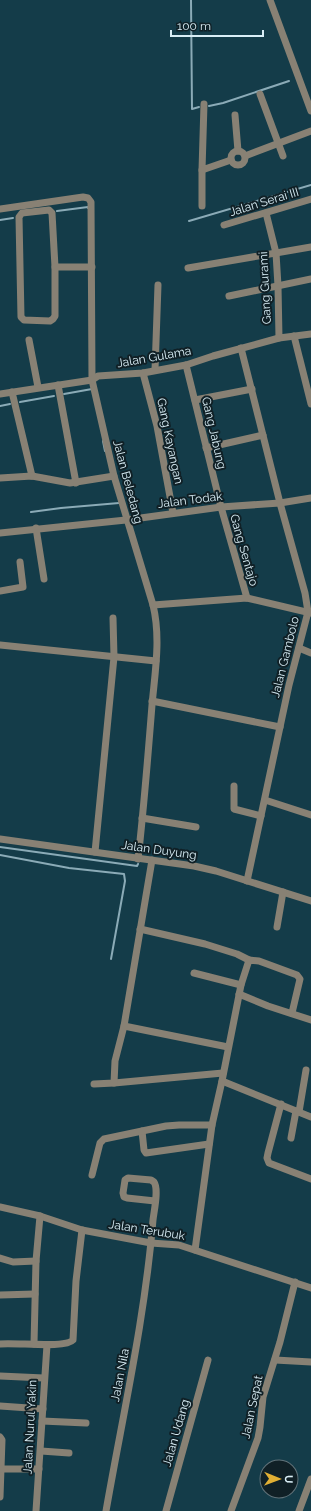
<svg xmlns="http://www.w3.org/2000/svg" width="311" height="1511" font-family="Raleway,sans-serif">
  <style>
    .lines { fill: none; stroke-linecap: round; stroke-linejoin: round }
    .stream { stroke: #8babb7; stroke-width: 2 }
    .minor { stroke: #888174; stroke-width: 7 }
    .labels { text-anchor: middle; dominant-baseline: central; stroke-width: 4; stroke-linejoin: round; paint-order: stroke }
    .street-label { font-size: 12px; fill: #d9eef6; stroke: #102026 }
  </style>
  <rect width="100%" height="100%" fill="#143c49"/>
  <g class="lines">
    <g class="stream">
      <path d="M191 0 192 109 199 107"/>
      <path d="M209 106 223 103 289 81"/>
      <path d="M57 211 88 207V208"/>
      <path d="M0 220 13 218"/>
      <path d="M189 221 311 185"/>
      <path d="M64 394 92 389"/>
      <path d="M20 402 54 396"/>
      <path d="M0 406 10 404"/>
      <path d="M103 441 105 451"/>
      <path d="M31 512 61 508 119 503"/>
      <path d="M0 847 137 866 138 864"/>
      <path d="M0 855 69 868 124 874 125 881 111 959"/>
    </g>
    <g class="minor">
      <path d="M270 0 311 111"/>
      <path d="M260 94 283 156"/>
      <path d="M204 104 202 170 231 160"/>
      <path d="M235 115 238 151"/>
      <circle cx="238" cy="158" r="7"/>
      <path d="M245 156 311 131"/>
      <path d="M202 170V206"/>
      <path d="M0 209 83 197 88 198 91 202 92 380 114 476 153 605C161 638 155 672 152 705 148 756 144 807 138 859"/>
      <path d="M49 210 52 213 55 267V316L53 319 50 321 24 320 21 317 19 217 22 213Z"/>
      <path d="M266 213 276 253 278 286 279 338"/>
      <path d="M224 225 311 199"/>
      <path d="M55 267H92"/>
      <path d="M188 268 311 247"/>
      <path d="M229 296 311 279"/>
      <path d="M294 336 311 404"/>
      <path d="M29 340 38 387"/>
      <path d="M241 348 280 503 305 593 308 612 289 685 247 881"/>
      <path d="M186 365 221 507 247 598"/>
      <path d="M155 370 158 285"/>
      <path d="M143 373 157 426 173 513"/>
      <path d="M58 385 76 483"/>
      <path d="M12 392 32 476"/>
      <path d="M0 394 92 380 98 376 143 373 186 365 213 356 279 338 311 334"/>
      <path d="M195 400 252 389"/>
      <path d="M206 448 263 435"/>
      <path d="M0 478 32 476 70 483 114 476"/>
      <path d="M36 528 44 579"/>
      <path d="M0 533 126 520 221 507 280 503 311 498"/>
      <path d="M0 591 23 587 20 562"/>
      <path d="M153 605 247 598 311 613"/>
      <path d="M0 645 156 661"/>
      <path d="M299 648 311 653"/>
      <path d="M152 701 280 727"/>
      <path d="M234 786V809L261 816"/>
      <path d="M265 800 311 815"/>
      <path d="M142 818 196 827"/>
      <path d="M0 839 194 866 216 871 311 901"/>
      <path d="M95 852 114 657 113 618"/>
      <path d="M277 927 283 892"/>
      <path d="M140 929 205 944 237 954 249 960"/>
      <path d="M194 973 241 985"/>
      <path d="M239 994 268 1006 311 1020"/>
      <path d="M124 1026 228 1047"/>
      <path d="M222 1081 311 1117"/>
      <path d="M114 1083 223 1073"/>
      <path d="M94 1084 114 1083 115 1061 124 1026 152 860"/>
      <path d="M281 1104 268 1153 267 1158 269 1163 311 1179"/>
      <path d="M299 1112 306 1070"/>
      <path d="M142 1131 144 1150 146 1153 209 1144"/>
      <path d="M291 1138 296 1111"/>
      <path d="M92 1175 100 1143 104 1139 166 1126 179 1125H212"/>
      <path d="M0 1207 40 1216 82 1230 151 1243 179 1245 311 1288"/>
      <path d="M195 1250 212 1125 222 1081 241 985 249 960 259 961 297 975 300 979 292 1013"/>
      <path d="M0 1258 13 1262 36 1261"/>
      <path d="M0 1295 35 1294"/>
      <path d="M0 1344C15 1342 65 1349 73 1340L76 1281 82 1230"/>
      <path d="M34 1344 36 1261 40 1216"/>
      <path d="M275 1360 311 1362"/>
      <path d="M0 1376 44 1378"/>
      <path d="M0 1406 43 1409"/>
      <path d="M42 1421 86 1423"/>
      <path d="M0 1437 2 1440 0 1497"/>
      <path d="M41 1451 69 1453"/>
      <path d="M2 1469H39"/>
      <path d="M36 1511 47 1345"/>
      <path d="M106 1511C123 1414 145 1318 153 1220 154 1211 159 1189 154 1182L151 1180 128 1178 125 1180 123 1193 124 1197 127 1198 155 1201"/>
      <path d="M166 1511 208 1360"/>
      <path d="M231 1511 258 1438 260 1427 263 1397 280 1342 295 1282"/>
      <path d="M299 1511 311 1479"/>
    </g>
  </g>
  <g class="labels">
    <g class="street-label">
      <text transform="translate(264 202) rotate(-17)">Jalan Serai III</text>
      <text transform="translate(265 288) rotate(-93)">Gang Gurami</text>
      <text transform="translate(154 357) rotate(-10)">Jalan Gulama</text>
      <text transform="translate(214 433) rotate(77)">Gang Jabung</text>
      <text transform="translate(170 441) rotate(78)">Gang Kayangan</text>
      <text transform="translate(128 482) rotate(75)">Jalan Beledang</text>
      <text transform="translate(190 500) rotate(-7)">Jalan Todak</text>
      <text transform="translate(244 550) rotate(74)">Gang Sentajo</text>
      <text transform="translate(285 657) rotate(-76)">Jalan Gambolo</text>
      <text transform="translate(159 850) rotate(8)">Jalan Duyung</text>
      <text transform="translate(147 1230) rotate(9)">Jalan Terubuk</text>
      <text transform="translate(120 1375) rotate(-79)">Jalan Nila</text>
      <text transform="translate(252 1407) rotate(-78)">Jalan Sepat</text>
      <text transform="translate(30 1427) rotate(-87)">Jalan Nurul Yakin</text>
      <text transform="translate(176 1433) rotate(-74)">Jalan Udang</text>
    </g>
  </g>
  <g transform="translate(279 1479) rotate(91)"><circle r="19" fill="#102026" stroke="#607279"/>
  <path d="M0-3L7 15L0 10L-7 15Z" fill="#e1af34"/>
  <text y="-6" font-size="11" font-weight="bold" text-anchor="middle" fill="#d9eef6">U</text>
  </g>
  <path d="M171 30v6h92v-6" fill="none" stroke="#d9eef6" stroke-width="2"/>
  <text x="177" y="30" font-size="12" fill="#d9eef6" stroke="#102026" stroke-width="3" paint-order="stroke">100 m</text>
</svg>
